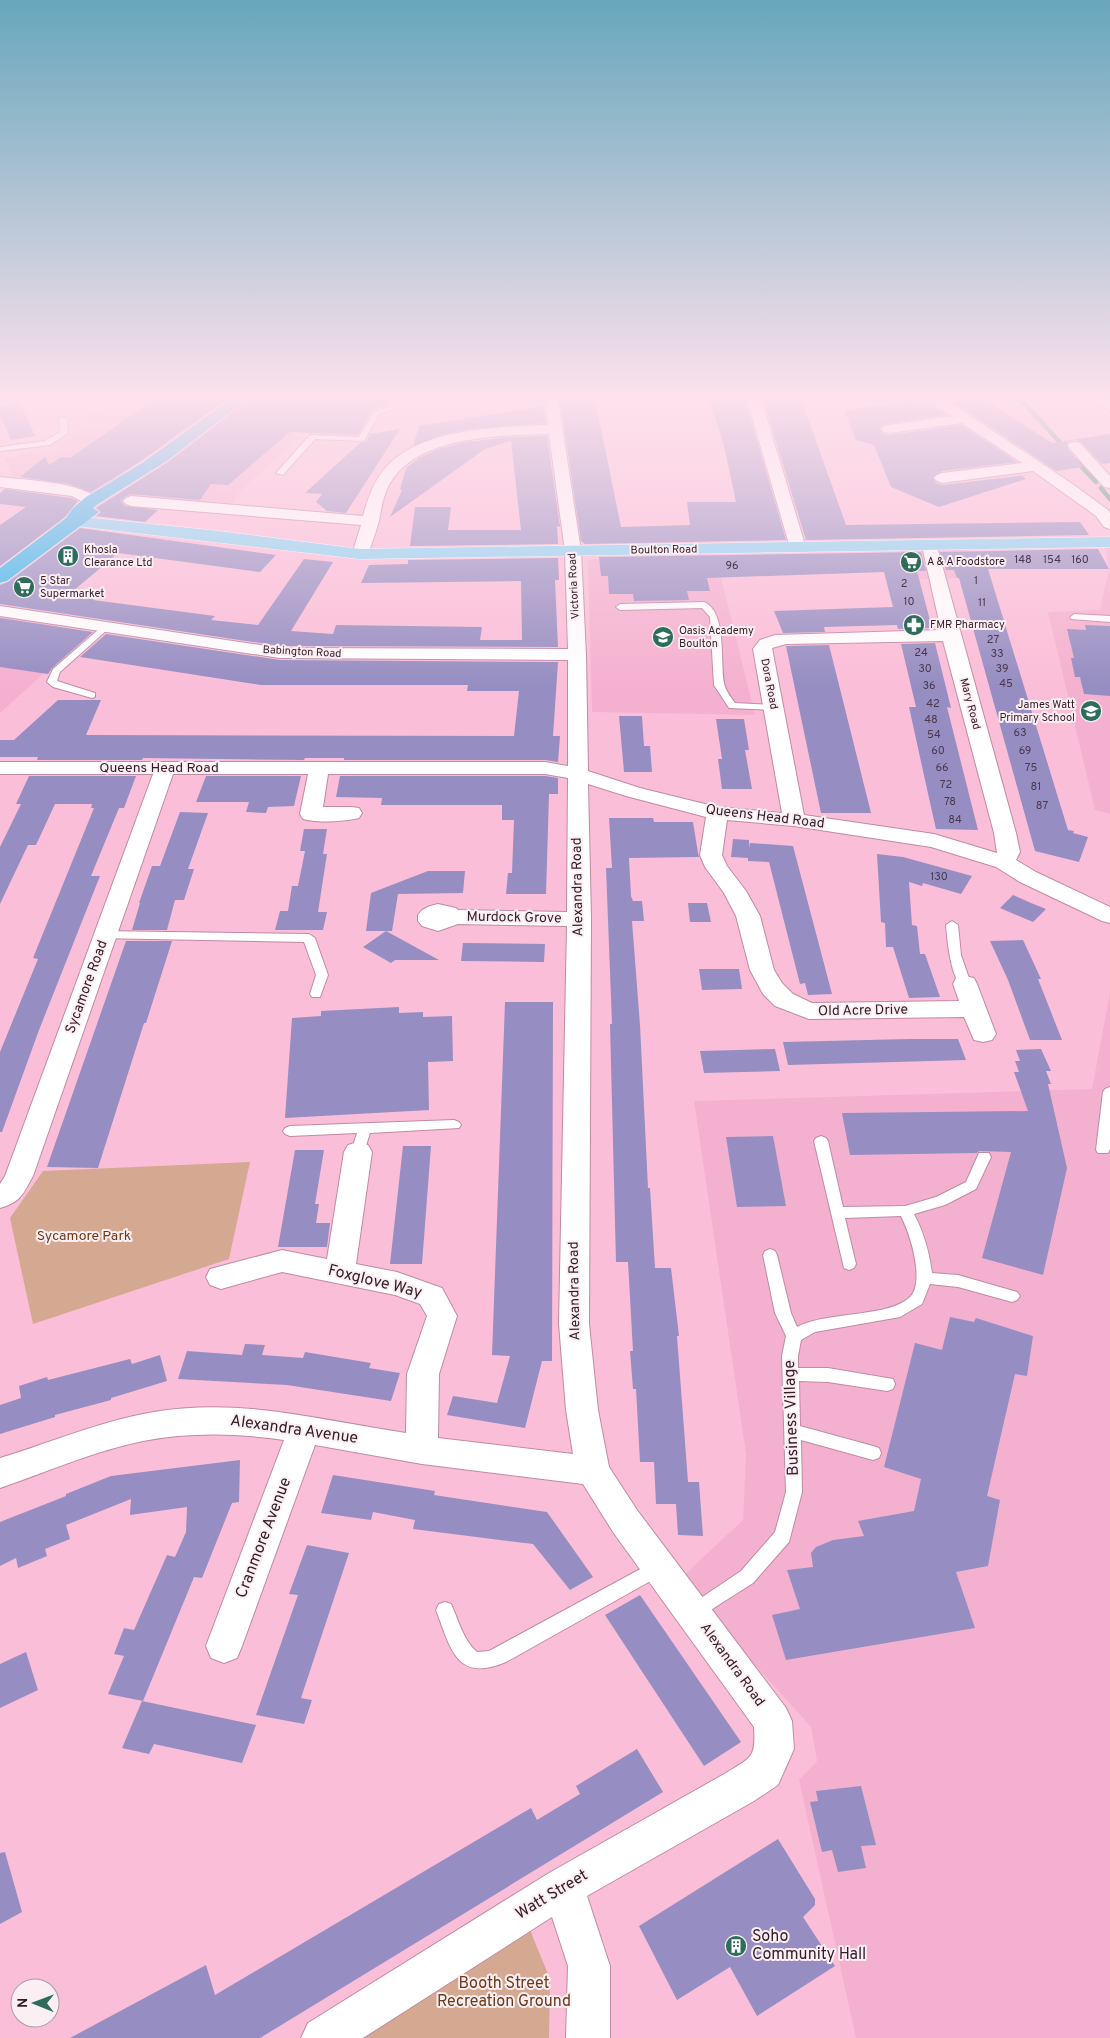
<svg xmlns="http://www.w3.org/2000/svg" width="1110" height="2038" font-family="Overpass,sans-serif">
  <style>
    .built { fill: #f4b1cf }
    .green { fill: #d5a991 }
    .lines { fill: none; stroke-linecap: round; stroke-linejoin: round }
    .stream { stroke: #479079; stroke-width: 4.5 }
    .building { fill: #968ec2 }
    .lane-casing { stroke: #c289a2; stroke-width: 2 }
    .street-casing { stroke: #c289a2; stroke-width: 2 }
    .primary-casing { stroke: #fff; stroke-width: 1 }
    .highway-casing { stroke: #fff; stroke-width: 1 }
    .lane { fill: #fff; fill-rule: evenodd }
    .street { fill: #fff; fill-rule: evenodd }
    .primary { fill: #86d4f4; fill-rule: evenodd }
    .highway { fill: #35b7ed; fill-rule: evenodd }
    .labels { text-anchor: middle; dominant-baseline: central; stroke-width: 4; stroke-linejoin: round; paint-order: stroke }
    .far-poi-label { font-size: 11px; fill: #321c26; stroke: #fceff4; text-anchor: start }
    .far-street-label { font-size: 11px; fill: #321c26; stroke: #fceff4 }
    .number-label { font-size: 11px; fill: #4b384d }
    .street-label { font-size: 14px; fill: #321c26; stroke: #fceff4 }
    .park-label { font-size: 14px; fill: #6e3814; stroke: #fceff4 }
    .near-street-label { font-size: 16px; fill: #321c26; stroke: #fceff4 }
    .near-poi-label { font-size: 16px; fill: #321c26; stroke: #fceff4; text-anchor: start }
    .near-park-label { font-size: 16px; fill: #6e3814; stroke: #fceff4 }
  </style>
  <rect width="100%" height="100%" fill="#fbbed8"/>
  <g class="built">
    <path d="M0 399H227L96 493 15 479 5 458 59 449 96 412 101 402 0 403Z"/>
    <path d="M257 399H329L293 435 300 437 247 485 227 508 125 499Z"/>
    <path d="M1104 545H1110V814L1095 810 1048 612 1100 610 1109 569Z"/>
    <path d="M966 549 982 578 913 579 900 551Z"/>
    <path d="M716 557 755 715 592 712 588 561 594 559Z"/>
    <path d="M0 617 59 625 24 656 56 662 0 713Z"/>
    <path d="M1110 993V2038H856L799 1780 817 1761 811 1727 679 1580 743 1520 746 1454 694 1101 1092 1089Z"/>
  </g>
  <g class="green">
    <path d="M250 1162 229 1259 33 1324 10 1218 43 1171Z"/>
    <path d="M528 1925 550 1979 549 2038H351Z"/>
  </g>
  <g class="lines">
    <g class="stream">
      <path d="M1016 399 1026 405 1066 449"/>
      <path d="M1076 461 1096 482"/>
      <path d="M1101 488 1110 499"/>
    </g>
  </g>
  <g class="building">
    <path d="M155 399H227L141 461 91 492 69 484 20 477 45 457 49 465 61 457 70 458Z"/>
    <path d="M250 399H398L372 411 358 435 290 432 228 485 211 484 200 500 131 494 125 497 121 501 125 506 158 510 145 522 96 516 101 512 96 508 99 506 168 462Z"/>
    <path d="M542 399 546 423 464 430 442 435 413 446 419 426 542 406Z"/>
    <path d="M560 399H595L621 527 690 525 687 502H736L724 446 709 399H745L786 540 585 544 581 541Z"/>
    <path d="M763 399H801L846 525 1080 522 1089 535 806 540Z"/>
    <path d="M966 399H983L1052 443 1110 434V463L1102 464 1081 442 1075 440 1068 442 1066 447 1083 467 1056 471 952 401Z"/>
    <path d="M913 401 920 405 932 404 947 415 884 424 880 428 882 433 889 435 962 425 1017 462 942 471 933 477 936 483 942 485 1034 474 1022 476 1026 479 939 507 891 487 874 445 856 440 844 410Z"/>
    <path d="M20 403 35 436 11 440 0 415V406Z"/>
    <path d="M400 429 346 513 327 511 316 502 322 494 305 493 360 443 366 442 370 434Z"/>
    <path d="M547 436 560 527 557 526 558 544 410 546 415 507H451L448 530H521L511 441 485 449 390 517 402 490 400 489 406 468 419 458 439 449 461 443 507 437Z"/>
    <path d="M5 489 71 498 78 501 65 517 0 566V525L26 507 0 504V493Z"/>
    <path d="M80 528 276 555 260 572 118 553 72 592 98 596 93 600 215 616 211 620 258 625 304 559 333 562 291 631 333 634 336 625 482 627 480 640H522L521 581 361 583 369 565 408 564V560L558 558 559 580H555L558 647 280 646 0 604V585L8 582Z"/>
    <path d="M1098 549 1109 569H988L1068 830 1074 831 1073 833 1088 837 1079 862 1035 851 959 578H957L954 570H946L940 552Z"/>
    <path d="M921 552 926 571H917L932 628 898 629 897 625 824 627 825 632 783 633 774 611 893 607 884 572 707 578 710 591H687L689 600 634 601 633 594H609L608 576H601L599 557Z"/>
    <path d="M0 618 93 632 52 668 48 674 0 667Z"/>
    <path d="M1085 625 1110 626V696L1084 694 1080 677H1075L1071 658H1074L1067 629 1086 630Z"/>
    <path d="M106 634 280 660 558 662 553 736H560L558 762 545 760H344V758H305L304 760 143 758 142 760H37L38 757H0V740H14L58 700H101L86 735 514 736 519 691H467L468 685H261L80 657Z"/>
    <path d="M935 643 951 708 947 707 978 830 936 829 929 798 909 707H916L901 644Z"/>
    <path d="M829 645 871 813H821L786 646Z"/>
    <path d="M619 716H642L644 746H650L652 772H624Z"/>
    <path d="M716 719H744L749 750H745L752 789H722L718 759H722Z"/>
    <path d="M29 776H136L124 808H119L91 876H100L39 1030 2 1132H0V1052L38 959 33 958 94 808H91L92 804H55L36 845H28L0 904V847L21 804H16Z"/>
    <path d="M206 776H301L294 806 268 807 266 813 246 812 249 802H196Z"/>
    <path d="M340 776H545L558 778V794H549L546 894H506L508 873H512L514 820H502V805H381L382 798 336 797Z"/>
    <path d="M180 812 208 813 188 869H194L184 900H175L167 930H132L140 903H139L152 866H160Z"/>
    <path d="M609 818H653L654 822H693L698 853 699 857 629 858 631 896 633 901H642L644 921H632L640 1025 648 1188H650L655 1268H671L679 1336H677L688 1482H699L703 1536 678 1535 676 1504H656L654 1462H640L636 1389H633L630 1351H633L628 1262H616L610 1024H612L606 868H612Z"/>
    <path d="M304 829H327L323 854H327L318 912H327L323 930H275L280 911H288L292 886H298L305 851H300Z"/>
    <path d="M733 839 749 840V848L750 843 793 846 832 994 808 995 805 983 800 984 769 862 748 861V858L731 857Z"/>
    <path d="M877 854 903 857 972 876 961 894 923 883 922 886 909 882 912 925 917 926 920 954H925L940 997 909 998 893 947H886L885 923 881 922Z"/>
    <path d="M428 871H465L463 893 398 894 392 931H366L371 893Z"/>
    <path d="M1013 895 1031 903 1046 909 1033 922 1000 908Z"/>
    <path d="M688 903H707L711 922H690Z"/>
    <path d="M386 931 439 960H395L391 963 363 947Z"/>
    <path d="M1023 940 1041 979H1038L1062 1040H1030L1008 980 990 941Z"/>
    <path d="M126 941H172L146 1023H144L98 1168 47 1167Z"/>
    <path d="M463 943 545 944 544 962 461 961Z"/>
    <path d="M699 969H739L742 989 702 990Z"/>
    <path d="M505 1002H553L552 1361H542L525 1428 447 1415 453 1396 497 1403 510 1356 492 1355Z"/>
    <path d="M399 1007V1013L423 1012V1017L452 1016 453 1061 428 1062 429 1110 285 1118 292 1018 321 1016V1011Z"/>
    <path d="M910 1039H958L966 1060 788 1065 783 1042Z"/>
    <path d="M775 1049 780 1071 704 1073 700 1051Z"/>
    <path d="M1041 1049 1051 1071H1046L1051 1084H1048L1067 1168 1043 1275 982 1258 1011 1152 979 1151 977 1153 850 1155 842 1113 1028 1111 1014 1072H1019L1015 1061H1020L1016 1050Z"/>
    <path d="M773 1136 786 1206 737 1207 726 1137Z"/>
    <path d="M403 1146H431L422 1264H390Z"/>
    <path d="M295 1150H324L315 1204H319L316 1223H330L327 1247H278Z"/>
    <path d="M950 1317 974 1322 976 1318 1033 1336 1027 1376 1015 1374 987 1496 1000 1500 988 1566 956 1572 975 1628 786 1660 772 1615 800 1609 787 1570 813 1567 811 1553 816 1547 833 1540 864 1536 858 1521 914 1511 921 1479 884 1467 915 1343 942 1350Z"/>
    <path d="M245 1344 265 1345 262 1355 303 1358 305 1352 371 1363 369 1368 400 1373 391 1401 287 1385 178 1379 187 1351 242 1355Z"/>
    <path d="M160 1355 167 1381 111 1398V1400L55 1415V1417L0 1434V1405L21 1398 19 1386 47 1377 48 1380 130 1359 132 1364Z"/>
    <path d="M240 1460 239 1502 232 1503 202 1578 194 1577 143 1701 108 1694 124 1656 114 1654 124 1628 134 1630 167 1555 175 1557 186 1532 187 1507 130 1515 131 1499 66 1525 70 1539 45 1549 47 1556 18 1568 16 1558 0 1566V1522L66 1496V1494L111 1476Z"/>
    <path d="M333 1475 435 1491 434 1495 547 1512 593 1577 570 1590 533 1544 413 1529 415 1520 373 1512 371 1520 321 1513Z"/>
    <path d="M307 1545 349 1553 301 1698 312 1700 304 1724 256 1715 298 1595 289 1594Z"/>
    <path d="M640 1595 741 1742 704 1766 605 1615Z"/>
    <path d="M26 1652 38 1690 0 1708V1664Z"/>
    <path d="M142 1701 256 1725 242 1763 154 1744 149 1754 122 1748Z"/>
    <path d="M637 1749 663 1792 260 2038H70L206 1965 215 1995 531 1808 537 1820 580 1794 576 1786Z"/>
    <path d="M861 1786 876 1845 861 1846 866 1868 838 1872 832 1850 822 1852 810 1802 818 1801 816 1791Z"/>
    <path d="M778 1839 815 1899V1905L803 1917 835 1966 757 2016 730 1967 677 2000 639 1926Z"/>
    <path d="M5 1852 22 1912 0 1924V1853Z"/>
  </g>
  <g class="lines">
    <g class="lane-casing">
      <g id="lane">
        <path d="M454 399 453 403 451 404H407L379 414 364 441 315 439 283 475 276 473 310 435 359 437 374 412 406 400Z"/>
        <path d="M63 417 67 419 68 433 50 445 0 451V447L45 441 60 432 59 419Z"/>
        <path d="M704 602C727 611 720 662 724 683 725 690 731 697 735 703L774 705 779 708 777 710 729 708 714 685 710 617 702 608 620 610 616 607 620 604Z"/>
        <path d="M1074 614 1110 616V622L1071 619 1070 617Z"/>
        <path d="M105 624 109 627 108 629 60 672 57 681 95 693V697L92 698 53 687 47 682 53 669Z"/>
        <path d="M952 921 958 925 961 955 971 984 965 988C951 984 947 938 946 925Z"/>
        <path d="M100 931 309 934 315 938 328 975 320 997H312L310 994 316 975 304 942 96 938 94 935Z"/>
        <path d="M1110 1087V1149L1108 1153H1098L1096 1150 1103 1092 1105 1089Z"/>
        <path d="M454 1120 459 1122 461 1125 459 1128 370 1133 363 1155H353L351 1152 357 1133 290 1136 285 1134 283 1131 285 1128 290 1126Z"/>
        <path d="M821 1136 826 1138 828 1141 843 1207 905 1206 936 1197 966 1182 979 1153H989L991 1157 976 1189 945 1205 914 1214C924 1233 929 1251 932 1273L958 1275 1017 1292 1020 1296 1017 1300 1012 1302 958 1287 930 1284 922 1304 900 1317 815 1332 801 1340 798 1356V1368H828L893 1379 895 1384 893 1389 887 1391 828 1382 799 1381 800 1426 873 1446 879 1448 881 1453 879 1458 873 1460 801 1440 802 1492 789 1542 753 1583 695 1620 689 1618 686 1612 689 1606 741 1571 775 1532 786 1492 782 1356 786 1336 775 1313 763 1255 765 1251 770 1249 775 1251 777 1255 791 1313 797 1327C826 1311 891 1318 911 1296 917 1289 917 1276 916 1267 914 1249 909 1233 901 1216L845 1218 856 1264 854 1268 849 1270 844 1268 814 1141 816 1138Z"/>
        <path d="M657 1560 663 1562 666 1568 663 1574 506 1662C456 1683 451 1649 436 1610L439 1604 445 1602 451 1604C459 1621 463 1640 477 1652L489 1651Z"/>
      </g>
    </g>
    <g class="street-casing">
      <g id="street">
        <path d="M544 399H558L581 551 586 655 588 771 640 788 717 807 782 813 753 649 760 640 775 635 941 630 922 546 924 543H936L1016 833 1020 852 1016 860 1036 872 1110 907V923L1102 921 1020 882 996 867 931 847 794 826 727 820 722 855 727 866 746 891 760 916 774 970 782 983 793 994 812 1003 959 1001 953 984 956 978 965 976 974 978 977 984 996 1034 992 1040 983 1042 974 1040 964 1017 809 1019 775 1006 763 994 750 970 736 916 724 893 705 867 700 855 706 817 626 796 588 784 591 919 589 1324 598 1410 609 1467 637 1510 786 1708 792 1721 794 1749 778 1785 754 1801 587 1896 610 1966V2038H566L568 1966 552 1917 363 2038H301L308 2023 549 1873 726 1773C751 1757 756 1759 754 1727L613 1532 583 1484 422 1464 315 1445 242 1646 237 1658 224 1663 211 1658 206 1646 284 1440C237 1433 189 1432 143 1441 94 1451 47 1472 0 1488V1458C53 1442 105 1419 160 1411 243 1398 325 1421 406 1433L407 1374 427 1316 420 1304 395 1295 282 1272 221 1289 210 1285 206 1277 210 1269 282 1250 327 1259 344 1152 348 1145 358 1142 368 1145 372 1152 356 1264 397 1272 442 1288 457 1316 439 1374 438 1438 573 1454 566 1410 559 1324 567 926 458 924 438 931 422 926 418 921V915L422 910 430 906 438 904 456 908 458 910 567 912 568 778 545 774H328L323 807H351L359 808 362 813 359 818C342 822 320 823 303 819L300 814 308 774H173L33 1176C23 1194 21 1202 0 1208V1184L5 1176 153 774H0V762H545L568 766V660L280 658 0 616V606L280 648 568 649 565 551 549 434C500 435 415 436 389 485 383 496 381 510 379 521 376 532 372 543 368 554L366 558H354L352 554 361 525 131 506 126 504 123 501 126 498 131 496 363 516C368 497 375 478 389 464 425 428 500 427 548 425ZM943 641 994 833 997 853 934 834 804 815 772 648 786 644Z"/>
        <path d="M747 399H761L806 548 804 551H792L790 548Z"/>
        <path d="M928 399H945L1074 485 1108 510 1110 513V529L1104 527 1096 516 1033 471 942 483 937 481 934 478 937 475 942 473 1022 463 962 423 889 433 884 432 882 429 884 426 889 425 952 416Z"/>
        <path d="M1088 399 1110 401V410L1090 402Z"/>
        <path d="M1075 442 1080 443 1110 476V488L1104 487 1070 449 1068 446 1070 443Z"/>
        <path d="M0 477C23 480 86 482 100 501L97 504H87L72 496 0 487Z"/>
      </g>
    </g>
    <g class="primary-casing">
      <path id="primary" d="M73 516 219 531 360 549 1110 537V547L360 559 67 525 64 521 67 517Z"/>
    </g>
    <g class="highway-casing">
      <path id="highway" d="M231 399H248L167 461 98 504 93 508 99 512 7 581 0 583V568L66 518 72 509 86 497 142 463Z"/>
    </g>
    <use href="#lane" class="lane"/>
    <use href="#street" class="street"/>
    <use href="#primary" class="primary"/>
    <use href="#highway" class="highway"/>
  </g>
  <linearGradient id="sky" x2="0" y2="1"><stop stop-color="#67a6bc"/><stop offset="0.58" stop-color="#fde2ed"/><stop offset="1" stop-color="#fde2ed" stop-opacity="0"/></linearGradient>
  <rect width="1110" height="685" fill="url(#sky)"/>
  <defs>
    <g id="building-disc" transform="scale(1.125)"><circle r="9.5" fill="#2e6d5b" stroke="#fceff4"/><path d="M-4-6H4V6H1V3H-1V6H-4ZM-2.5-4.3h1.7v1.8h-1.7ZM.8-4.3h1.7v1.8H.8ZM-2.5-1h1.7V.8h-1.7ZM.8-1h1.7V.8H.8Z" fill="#fff"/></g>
    <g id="supermarket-disc" transform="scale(1.125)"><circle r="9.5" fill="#2e6d5b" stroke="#fceff4"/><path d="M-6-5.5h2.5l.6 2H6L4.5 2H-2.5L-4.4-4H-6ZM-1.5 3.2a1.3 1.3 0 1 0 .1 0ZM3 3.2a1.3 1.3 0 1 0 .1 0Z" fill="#fff"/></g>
    <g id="pharmacy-disc" transform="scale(1.125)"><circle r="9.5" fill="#2e6d5b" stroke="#fceff4"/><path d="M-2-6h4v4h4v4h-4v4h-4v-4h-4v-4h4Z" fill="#fff"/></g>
    <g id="school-disc" transform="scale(1.125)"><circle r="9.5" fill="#2e6d5b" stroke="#fceff4"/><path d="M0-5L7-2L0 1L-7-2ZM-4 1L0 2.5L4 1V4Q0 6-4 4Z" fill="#fff"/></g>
  </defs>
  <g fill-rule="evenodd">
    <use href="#building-disc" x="68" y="556"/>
    <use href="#supermarket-disc" x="911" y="562"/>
    <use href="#supermarket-disc" x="24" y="587"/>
    <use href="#pharmacy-disc" x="914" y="625"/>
    <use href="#school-disc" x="663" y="637"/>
    <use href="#school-disc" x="1091" y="711"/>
    <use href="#building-disc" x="736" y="1946"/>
  </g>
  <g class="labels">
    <g class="far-poi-label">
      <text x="84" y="550">Khosla<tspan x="84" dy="13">Clearance Ltd</tspan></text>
      <text x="927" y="562">A &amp; A Foodstore</text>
      <text x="40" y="581">5 Star<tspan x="40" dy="13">Supermarket</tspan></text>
      <text x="930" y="625">FMR Pharmacy</text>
      <text x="679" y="631">Oasis Academy<tspan x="679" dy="13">Boulton</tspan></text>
      <text x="1075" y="705" text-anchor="end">James Watt<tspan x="1075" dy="13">Primary School</tspan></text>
    </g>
    <g class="far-street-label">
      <text transform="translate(664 550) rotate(-1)">Boulton Road</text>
      <text transform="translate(574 586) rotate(-93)">Victoria Road</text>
      <text transform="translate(302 652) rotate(3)">Babington Road</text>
      <text transform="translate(769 684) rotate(79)">Dora Road</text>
      <text transform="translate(970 704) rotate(75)">Mary Road</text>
    </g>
    <g class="number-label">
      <text x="1023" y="560">148</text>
      <text x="1052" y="560">154</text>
      <text x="1080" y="560">160</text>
      <text x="732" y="566">96</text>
      <text x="976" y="581">1</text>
      <text x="904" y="584">2</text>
      <text x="909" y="602">10</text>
      <text x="982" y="603">11</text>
      <text x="993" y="640">27</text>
      <text x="921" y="653">24</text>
      <text x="997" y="654">33</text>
      <text x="925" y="669">30</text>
      <text x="1002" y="669">39</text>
      <text x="1006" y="684">45</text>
      <text x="929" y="686">36</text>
      <text x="933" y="704">42</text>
      <text x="931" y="720">48</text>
      <text x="1020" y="733">63</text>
      <text x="934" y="735">54</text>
      <text x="938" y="751">60</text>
      <text x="1025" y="751">69</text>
      <text x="942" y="768">66</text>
      <text x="1031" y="768">75</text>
      <text x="946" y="785">72</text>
      <text x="1036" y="787">81</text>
      <text x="950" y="802">78</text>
      <text x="1042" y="806">87</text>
      <text x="955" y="820">84</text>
      <text x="939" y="877">130</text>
    </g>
    <g class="street-label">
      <text x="159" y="768">Queens Head Road</text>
      <text transform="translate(765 817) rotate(7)">Queens Head Road</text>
      <text transform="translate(578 887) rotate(-91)">Alexandra Road</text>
      <text transform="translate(514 918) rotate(1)">Murdock Grove</text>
      <text transform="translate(87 987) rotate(-70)">Sycamore Road</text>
      <text transform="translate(863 1011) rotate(-1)">Old Acre Drive</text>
      <text transform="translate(575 1291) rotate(-91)">Alexandra Road</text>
      <text transform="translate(732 1665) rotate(54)">Alexandra Road</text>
    </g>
    <g class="park-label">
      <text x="84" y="1236">Sycamore Park</text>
    </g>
    <g class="near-street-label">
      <text transform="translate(375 1282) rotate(14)">Foxglove Way</text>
      <text transform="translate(792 1418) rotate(-92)">Business Village</text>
      <text transform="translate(294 1430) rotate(8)">Alexandra Avenue</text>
      <text transform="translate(264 1538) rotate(-69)">Cranmore Avenue</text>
      <text transform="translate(552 1895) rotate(-31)">Watt Street</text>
    </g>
    <g class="near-poi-label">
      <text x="752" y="1937">Soho<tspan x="752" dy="18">Community Hall</tspan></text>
    </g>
    <g class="near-park-label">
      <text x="504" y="1984">Booth Street<tspan x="504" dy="18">Recreation Ground</tspan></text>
    </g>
  </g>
  <g transform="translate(35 2003) rotate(271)"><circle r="24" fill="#fceff4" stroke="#ab9ba2"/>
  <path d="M0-4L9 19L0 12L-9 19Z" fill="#2e6d5b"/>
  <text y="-8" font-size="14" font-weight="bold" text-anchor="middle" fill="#321c26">N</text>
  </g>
</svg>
